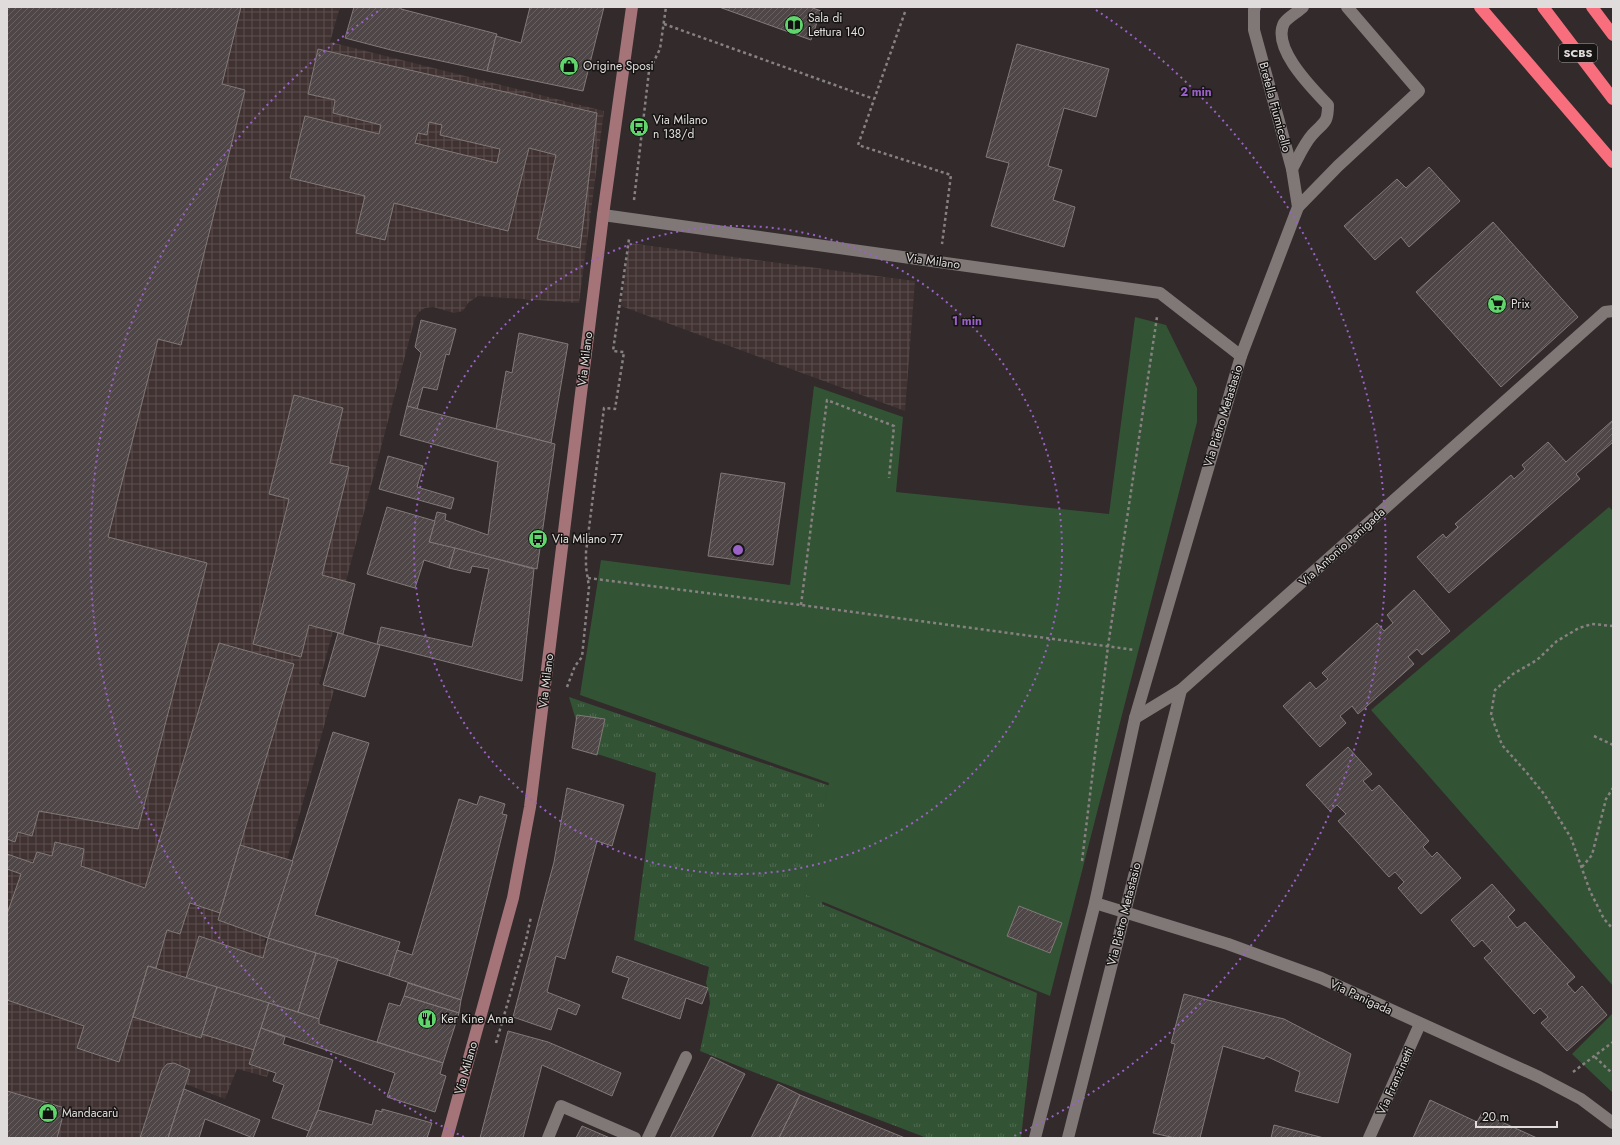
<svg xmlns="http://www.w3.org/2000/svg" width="1620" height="1145" font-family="Jost,sans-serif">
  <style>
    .industrial { fill: url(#industrial-grid) }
    .grass { fill: url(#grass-tufts) }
    .green { fill: #335335 }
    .building { fill: url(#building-hatch); stroke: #827979; fill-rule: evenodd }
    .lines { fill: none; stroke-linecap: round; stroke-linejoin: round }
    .path { stroke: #878181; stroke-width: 2.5; stroke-dasharray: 3 3; stroke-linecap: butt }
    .lane { stroke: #807777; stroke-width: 12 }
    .street { stroke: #807777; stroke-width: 12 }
    .secondary { stroke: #a47479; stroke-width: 12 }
    .highway { stroke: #f86e7d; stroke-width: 12 }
    .ring { fill: none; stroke: #9a61c8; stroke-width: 2; stroke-dasharray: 2 4 }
    .labels { text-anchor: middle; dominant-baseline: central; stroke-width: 3; stroke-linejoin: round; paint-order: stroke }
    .shield { fill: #171414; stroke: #a4a0a0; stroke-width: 1 }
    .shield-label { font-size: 11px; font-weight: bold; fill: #e1dcdc }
    .poi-label { font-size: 12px; fill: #e1dcdc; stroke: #171414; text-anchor: start }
    .street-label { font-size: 12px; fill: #e1dcdc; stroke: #171414 }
    .centre { fill: #9a61c8; stroke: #171414; stroke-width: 2 }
    .ring-label { font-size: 12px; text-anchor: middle; font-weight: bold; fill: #9a61c8; stroke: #171414; stroke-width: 3; stroke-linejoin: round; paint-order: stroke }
  </style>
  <defs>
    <pattern id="industrial-grid" width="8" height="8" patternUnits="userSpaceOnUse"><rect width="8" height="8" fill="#413232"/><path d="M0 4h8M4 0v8" fill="none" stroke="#5c4f4f"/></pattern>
    <pattern id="grass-tufts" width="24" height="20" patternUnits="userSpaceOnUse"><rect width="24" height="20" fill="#335335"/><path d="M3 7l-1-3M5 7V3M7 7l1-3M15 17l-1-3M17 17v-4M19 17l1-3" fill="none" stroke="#506b52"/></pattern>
    <pattern id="building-hatch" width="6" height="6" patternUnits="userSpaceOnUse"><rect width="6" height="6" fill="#4f4747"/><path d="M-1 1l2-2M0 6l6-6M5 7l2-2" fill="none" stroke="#686161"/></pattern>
  </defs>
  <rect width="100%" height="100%" fill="#322a2b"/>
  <g class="industrial">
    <path d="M7 7H340L330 42 604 111 579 303 478 296 468 303 463 311 454 313 433 307 425 308 419 312 415 318 319 684 334 690 264 943 302 964 267 1077 237 1069 225 1099 180 1082 161 1138H7Z"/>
    <path d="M629 243 915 281 905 411 621 306Z"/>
  </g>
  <path class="grass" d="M569 697 851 793 822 904 1037 993 1021 1138H927L756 1073 700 1051 710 1003 709 994 706 983 709 967 634 940 656 773 585 750Z"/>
  <g class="green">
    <path d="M1135 317 1166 325 1197 388V422L1050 996 804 894 829 783 580 695 601 560 790 585 814 386 903 417 896 492 1109 514Z"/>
    <path d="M1609 507 1613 511V986L1371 710Z"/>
    <path d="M1613 1013V1093L1572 1054Z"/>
  </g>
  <g class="building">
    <path d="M7 7H241L222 84 245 90 181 345 158 339 108 537 207 563 138 829 39 811 32 836 18 832 15 842 7 839Z"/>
    <path d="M354 7H401V9L497 34 487 71 391 50 345 38Z"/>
    <path d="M530 7H604L583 91 487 71 496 36 521 43Z"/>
    <path d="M719 7H810L821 11 811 40Z"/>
    <path d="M1017 44 1109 69 1096 117 1064 108 1048 166 1062 170 1053 200 1075 207 1064 247 991 226 1009 163 986 157Z"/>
    <path d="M318 49 597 113 580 248 537 239 556 155 529 148 508 231 394 203 385 240 356 233 365 196 290 178 305 116 379 134 381 125 333 113 335 100 308 94ZM429 122 442 125 440 135 500 149 497 163 415 143 418 133 427 135Z"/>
    <path d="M1429 167 1460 201 1409 247 1401 237 1375 260 1344 226 1397 179 1406 188Z"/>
    <path d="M1493 222 1578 317 1501 387 1416 292Z"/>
    <path d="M421 320 456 329 449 355 446 354 437 390 423 387 417 409 407 406 421 353 415 347Z"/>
    <path d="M519 333 568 344 551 443 496 429 506 371 512 373Z"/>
    <path d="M294 395 343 408 330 463 349 467 322 575 355 584 343 634 309 625 301 657 253 644 289 499 269 494Z"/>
    <path d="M407 406 555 444 537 569 429 542 437 512 446 514 445 520 488 535 498 462 400 435Z"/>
    <path d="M1613 420V442L1576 474 1580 479 1449 593 1417 557 1443 534 1446 538 1458 527 1455 524 1511 475 1514 479 1525 469 1522 465 1548 442 1566 462Z"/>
    <path d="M388 456 423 466 417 487 454 498 451 509 379 489Z"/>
    <path d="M721 473 785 483 773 565 708 556Z"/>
    <path d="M387 507 435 521 429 542 455 548 449 568 424 560 415 588 367 574Z"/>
    <path d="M455 548 534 569 522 681 377 644 381 627 472 647 489 569 472 566 470 573 449 568Z"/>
    <path d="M1414 590 1450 631 1422 655 1417 649 1408 657 1414 664 1358 714 1352 706 1340 716 1346 723 1320 747 1283 706 1310 682 1316 689 1328 679 1322 673 1377 623 1384 631 1393 623 1387 615Z"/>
    <path d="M338 633 380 645 365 697 323 685Z"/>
    <path d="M219 643 294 664 220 913 190 903 180 934 167 930 156 968 148 966 119 1062 77 1048 84 1026 7 1000V914L21 874 7 869V854L33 863 37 852 52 856 55 842 84 849 81 866 145 888Z"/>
    <path d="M577 715 605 719 597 755 572 748Z"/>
    <path d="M333 732 369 743 315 915 400 942 389 976 268 938Z"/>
    <path d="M1348 747 1372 774 1363 781 1372 791 1379 785 1429 841 1423 847 1432 857 1437 852 1461 878 1421 914 1398 888 1404 882 1395 872 1389 877 1338 821 1346 814 1337 805 1330 811 1306 785Z"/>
    <path d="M567 788 624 805 612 846 597 841 565 959 556 956 547 992 580 1005 576 1015 558 1008 551 1030 513 1017 554 862Z"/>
    <path d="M480 796 505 804 502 814 507 815 461 1000 389 976 397 950 412 955 459 799 477 805Z"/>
    <path d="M240 845 293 861 268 938 218 920Z"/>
    <path d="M1492 884 1515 910 1508 917 1517 928 1525 922 1575 977 1567 984 1575 993 1582 986 1607 1015 1567 1051 1541 1023 1548 1017 1540 1008 1534 1014 1484 958 1492 951 1482 940 1474 947 1451 920Z"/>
    <path d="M1019 906 1062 923 1050 953 1007 936Z"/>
    <path d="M199 936 263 958 268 938 316 953 298 1012 186 978Z"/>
    <path d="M316 953 338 959 319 1019 298 1012Z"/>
    <path d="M617 956 708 988 702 1004 686 998 680 1019 622 998 629 978 612 972Z"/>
    <path d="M148 966 217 987 201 1038 133 1017Z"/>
    <path d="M408 983 461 1000 459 1013 404 996Z"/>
    <path d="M217 987 269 1003 254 1050 202 1034Z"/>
    <path d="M1184 994 1284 1019 1351 1054 1338 1103 1295 1091 1300 1072 1266 1056 1264 1059 1223 1046 1200 1138H1175L1153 1133 1175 1044 1171 1043Z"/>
    <path d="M404 996 459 1013 443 1063 377 1042 389 1003 400 1006Z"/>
    <path d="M269 1003 319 1019V1024L443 1063 440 1074 446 1076 435 1112 387 1097 395 1073 261 1028Z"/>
    <path d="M261 1028 285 1037 283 1044 333 1060 318 1110 309 1131 272 1118 284 1085 273 1081 276 1073 249 1064Z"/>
    <path d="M508 1031 548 1042 621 1073 612 1096 542 1065 523 1138H480Z"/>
    <path d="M711 1057 745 1074 712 1138H670Z"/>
    <path d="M174 1063 190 1070 168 1138H140L162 1070 167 1064Z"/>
    <path d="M778 1084 800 1095 779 1138H751Z"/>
    <path d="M184 1089 260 1120 253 1138 205 1119 199 1138H168Z"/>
    <path d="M7 1091 65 1108 57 1138H7Z"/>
    <path d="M800 1095 905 1138H779Z"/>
    <path d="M1430 1100 1477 1122 1482 1113 1537 1138H1413Z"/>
    <path d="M382 1109 432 1123 427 1138H306L318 1110 372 1125 376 1110 382 1112Z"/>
    <path d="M1274 1125 1324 1138H1271Z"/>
    <path d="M582 1126 610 1138H576Z"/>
  </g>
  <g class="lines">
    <g class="path">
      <path d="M905 12 858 145 951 175 942 244"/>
      <path d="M664 24 874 99"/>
      <path d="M634 200 649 71 660 49 666 7"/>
      <path d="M588 578 801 605 1135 650"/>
      <path d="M801 605 827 400 894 426 889 478"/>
      <path d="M1613 626 1592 624 1579 628 1557 641 1537 660 1513 674 1495 690 1491 715 1502 745 1527 773 1544 794 1571 838 1590 891 1604 919 1613 929"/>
      <path d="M567 687 575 666 582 657 589 587 586 567V552L604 408 615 409 624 352 613 351 629 239"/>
      <path d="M1594 736 1613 745"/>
      <path d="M1082 861 1108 646 1157 317"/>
      <path d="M1582 867 1592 855 1606 799 1613 788"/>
      <path d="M496 1043 526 940 531 917"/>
      <path d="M1595 1057 1613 1074"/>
      <path d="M1573 1072 1613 1042"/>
    </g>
    <g class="lane">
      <path d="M1292 169C1298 158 1304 144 1312 135 1323 122 1328 125 1328 105 1313 89 1271 48 1284 23 1288 17 1298 12 1303 7"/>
      <path d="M1298 207 1338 166 1419 91 1347 7"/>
    </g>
    <g class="street">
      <path d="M603 215 1160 293 1241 356"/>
      <path d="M1135 718 1181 690 1605 312 1613 311"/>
      <path d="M1095 903 1228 944 1321 978 1539 1077 1581 1099 1613 1123"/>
      <path d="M548 1138 561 1106 635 1138"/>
      <path d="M648 1138 686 1057"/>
      <path d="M1035 1138 1095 903 1135 718 1241 356 1298 207 1292 169 1254 30V10L1255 7"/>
      <path d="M1068 1138 1181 690"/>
      <path d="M1369 1138 1420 1024"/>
    </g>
    <path class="secondary" d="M447 1138 513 898 530 807 603 215 632 7"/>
    <g class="highway">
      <path d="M1480 7 1613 162"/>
      <path d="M1543 7 1613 99"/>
      <path d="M1592 7 1613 35"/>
    </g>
  </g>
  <g class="ring">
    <circle cx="738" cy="550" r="324"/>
    <path d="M464 1137A648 648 0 0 1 380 10M1096 10A648 648 0 0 1 1012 1137"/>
  </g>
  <defs>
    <g id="library-disc" transform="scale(1)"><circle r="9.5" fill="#5fd56b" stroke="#171414"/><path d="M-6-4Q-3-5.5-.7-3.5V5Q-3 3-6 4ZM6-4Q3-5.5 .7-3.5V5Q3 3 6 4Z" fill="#111"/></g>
    <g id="shop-disc" transform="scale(1)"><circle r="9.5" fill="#5fd56b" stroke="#171414"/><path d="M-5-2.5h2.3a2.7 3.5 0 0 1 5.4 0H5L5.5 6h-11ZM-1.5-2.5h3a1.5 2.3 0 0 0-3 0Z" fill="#111"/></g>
    <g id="bus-disc" transform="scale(1)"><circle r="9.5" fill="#5fd56b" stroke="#171414"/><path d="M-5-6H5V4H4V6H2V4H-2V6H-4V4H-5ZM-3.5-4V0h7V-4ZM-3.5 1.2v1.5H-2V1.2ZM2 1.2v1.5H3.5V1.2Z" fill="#111"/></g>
    <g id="supermarket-disc" transform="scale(1)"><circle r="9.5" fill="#5fd56b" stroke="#171414"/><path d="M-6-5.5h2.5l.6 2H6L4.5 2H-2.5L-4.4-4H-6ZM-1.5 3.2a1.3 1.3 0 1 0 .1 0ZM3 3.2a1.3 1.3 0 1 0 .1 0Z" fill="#111"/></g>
    <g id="restaurant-disc" transform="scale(1)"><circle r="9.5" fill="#5fd56b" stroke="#171414"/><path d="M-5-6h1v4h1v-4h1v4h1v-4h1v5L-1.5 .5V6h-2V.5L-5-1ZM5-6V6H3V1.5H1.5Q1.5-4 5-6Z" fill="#111"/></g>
  </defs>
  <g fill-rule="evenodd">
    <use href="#library-disc" x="794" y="25"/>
    <use href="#shop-disc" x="569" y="66"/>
    <use href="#bus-disc" x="639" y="127"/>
    <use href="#supermarket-disc" x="1497" y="304"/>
    <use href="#bus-disc" x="538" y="539"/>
    <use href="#restaurant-disc" x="427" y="1019"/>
    <use href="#shop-disc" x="48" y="1113"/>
  </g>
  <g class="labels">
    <rect class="shield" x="1559" y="44" width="38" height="18" rx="3"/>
    <g class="shield-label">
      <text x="1578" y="53">SCBS</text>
    </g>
    <g class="poi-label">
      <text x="808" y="18">Sala di<tspan x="808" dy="14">Lettura 140</tspan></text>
      <text x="583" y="66">Origine Sposi</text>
      <text x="653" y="120">Via Milano<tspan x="653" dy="14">n 138/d</tspan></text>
      <text x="1511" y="304">Prix</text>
      <text x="552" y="539">Via Milano 77</text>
      <text x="441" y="1019">Ker Kine Anna</text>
      <text x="62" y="1113">Mandacarù</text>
    </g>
    <g class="street-label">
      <text transform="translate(1275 107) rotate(75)">Bretella Fiumicello</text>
      <text transform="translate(933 261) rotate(8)">Via Milano</text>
      <text transform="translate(585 359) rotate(-83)">Via Milano</text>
      <text transform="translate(1223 416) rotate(-73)">Via Pietro Metastasio</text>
      <text transform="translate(1342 547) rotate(-42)">Via Antonio Panigada</text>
      <text transform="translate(546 681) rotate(-83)">Via Milano</text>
      <text transform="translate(1124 914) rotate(-76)">Via Pietro Metastasio</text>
      <text transform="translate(1361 997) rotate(25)">Via Panigada</text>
      <text transform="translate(466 1068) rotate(-74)">Via Milano</text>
      <text transform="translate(1395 1081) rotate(-66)">Via Franzinetti</text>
    </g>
  </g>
  <circle cx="738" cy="550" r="6" class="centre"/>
  <g class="ring-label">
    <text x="1196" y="96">2 min</text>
    <text x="967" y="325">1 min</text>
  </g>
  <rect width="1620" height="1145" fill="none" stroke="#e1dcdc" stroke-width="16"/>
  <path d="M1476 1121v6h81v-6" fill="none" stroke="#e1dcdc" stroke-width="2"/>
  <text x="1482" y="1121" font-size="12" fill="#e1dcdc" stroke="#171414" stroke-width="3" paint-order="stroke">20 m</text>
</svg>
